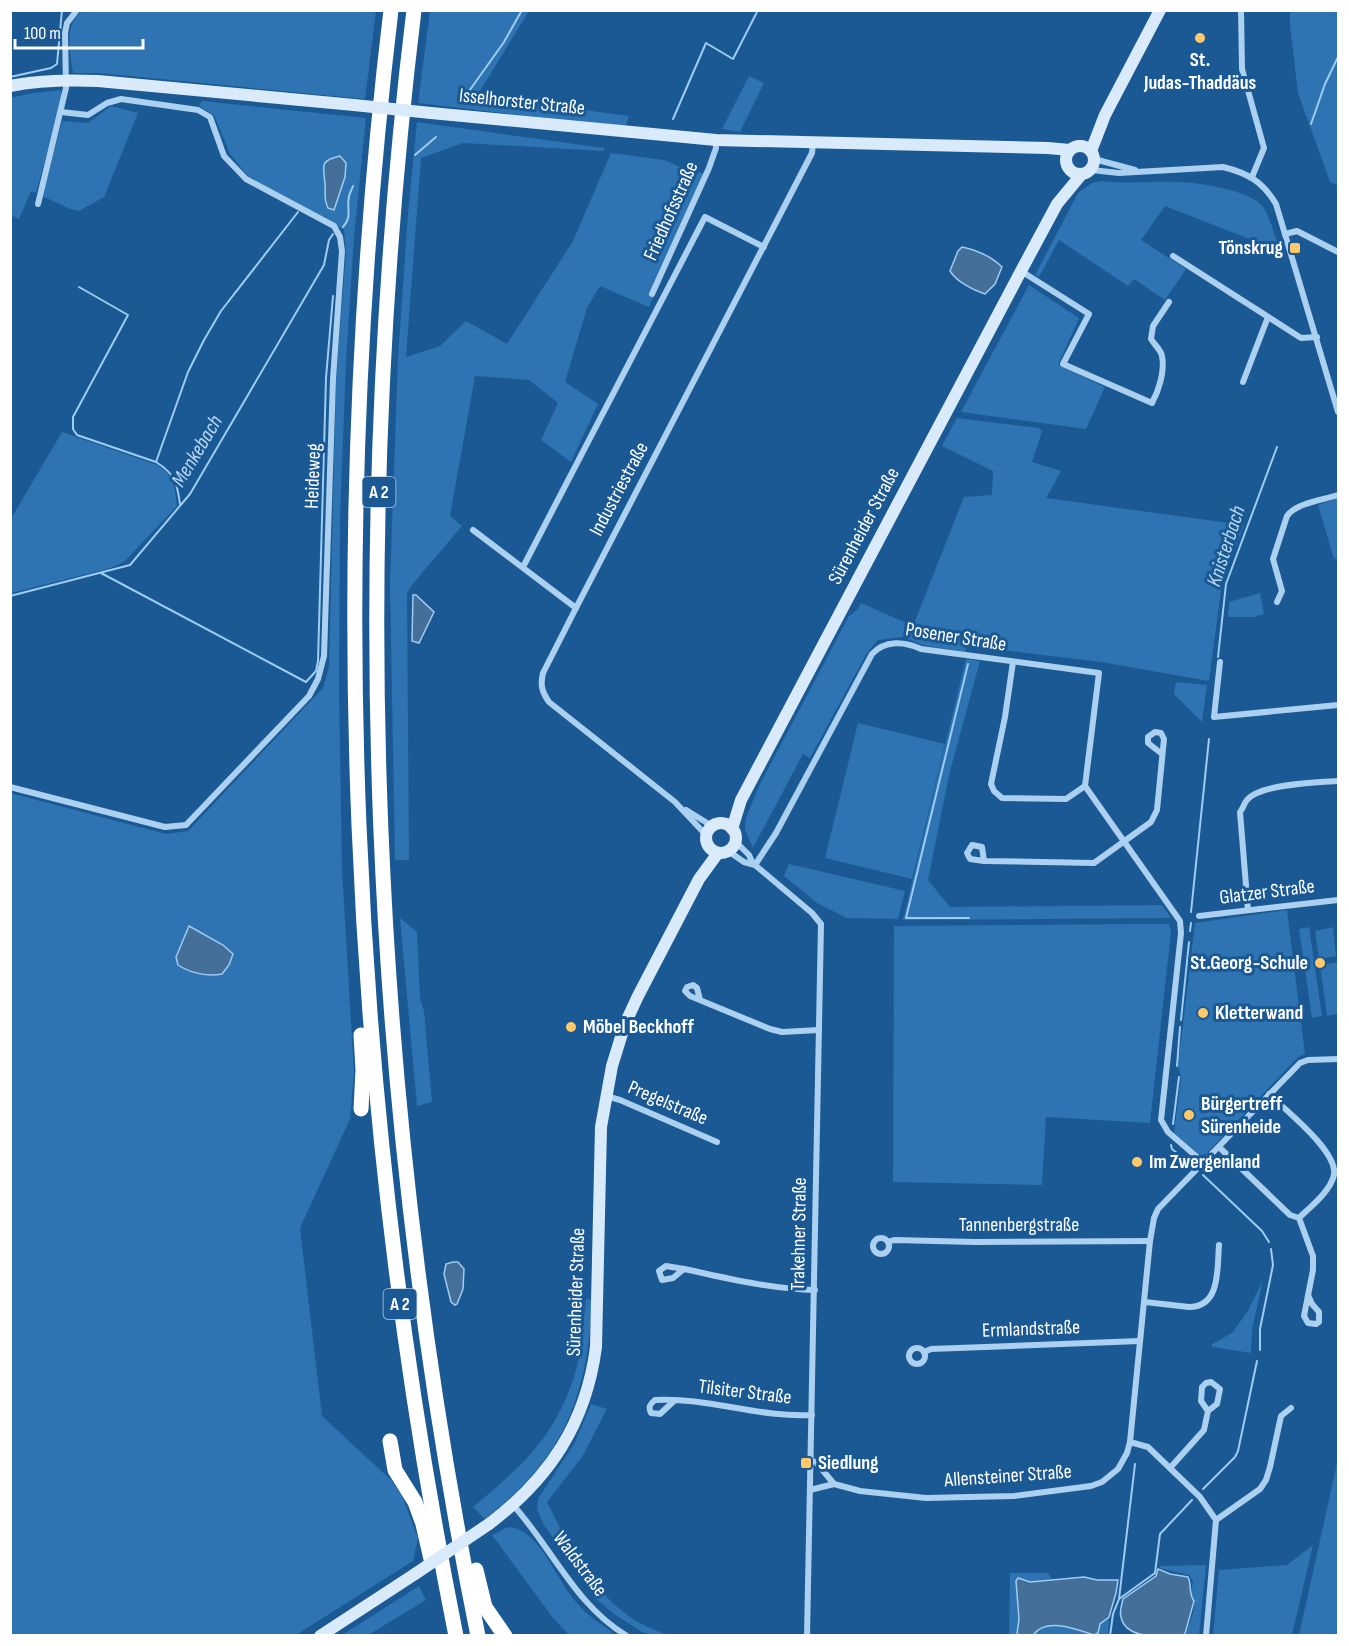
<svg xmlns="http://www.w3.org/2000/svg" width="1349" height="1646" font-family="'Sofia Sans Condensed',sans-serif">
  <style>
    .green { fill: #2e73b2 }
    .water { fill: #436f99; stroke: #9eccf2; stroke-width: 1.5 }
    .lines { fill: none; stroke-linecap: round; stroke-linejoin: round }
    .stream { stroke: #9eccf2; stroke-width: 2 }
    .street { stroke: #abd0f0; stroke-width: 6 }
    .secondary { stroke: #d9eafb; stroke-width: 12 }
    .highway { stroke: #fff; stroke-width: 15 }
    .secondary-bridge { stroke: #d9eafb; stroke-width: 12 }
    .poi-dot { fill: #ffc86a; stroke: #1a5994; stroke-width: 2 }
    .labels { text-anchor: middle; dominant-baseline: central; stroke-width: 6; stroke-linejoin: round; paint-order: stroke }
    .shield { fill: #1a5994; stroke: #bacddf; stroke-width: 1.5 }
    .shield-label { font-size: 18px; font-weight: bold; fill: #fff }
    .poi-label { font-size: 20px; font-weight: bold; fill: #fff; stroke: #1a5994; text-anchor: start }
    .street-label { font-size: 20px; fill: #fff; stroke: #1a5994 }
    .water-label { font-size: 21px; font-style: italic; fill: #b7d9f6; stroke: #1a5994 }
  </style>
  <rect width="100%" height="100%" fill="#1a5994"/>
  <g class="green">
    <path d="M83 10 376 11 365 99 99 73H73C70 52 63 25 83 10Z"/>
    <path d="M430 11H529L477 96 629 116 625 128 418 103Z"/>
    <path d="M1290 11H1338V186L1330 182 1298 93 1290 25Z"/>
    <path d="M749 76 764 83 740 132 722 129Z"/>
    <path d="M61 90 62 99 36 193 31 191 19 219 11 215 10 98 33 93Z"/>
    <path d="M202 101 366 118 354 237 346 362 340 518 339 687 342 870 354 1073 350 1119 300 1228 322 1416 391 1480 402 1496 418 1538 413 1561 296 1635H11L10 793 166 834 188 831 323 688 329 667 336 380 346 252 344 230 248 176 230 154 214 115 199 106Z"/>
    <path d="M111 106 138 113 104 197 79 211 70 209 42 196 62 121 88 123Z"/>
    <path d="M417 122 604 148V151L463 143 421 158 406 357 440 346 466 321 507 344 573 241 611 153 664 160 697 174 699 172 708 176 649 307 600 286 587 308 565 382 598 404 571 462 541 440 558 403 529 380 475 376 450 516 462 526 411 586 407 594 409 860H395L390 582 398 357 408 214Z"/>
    <path d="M1102 181C1127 184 1151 181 1176 182 1196 182 1252 190 1263 207 1271 219 1275 237 1280 251L1165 206 1141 240 1186 269 1165 300 1134 279 1128 286 1059 240 1039 277 1035 275 1078 193 1092 183Z"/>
    <path d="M1029 285 1079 318 1058 365 1105 387 1086 429 961 412Z"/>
    <path d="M957 418 1039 428 1042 431 1032 462 1061 471 1046 498 1244 525 1222 582 1209 681 1101 662 967 646 965 652 922 645 904 637 878 640 867 653 810 758 803 754 753 848 745 830 746 818 759 786 849 616 857 610 861 603 913 626 964 497 992 495 993 471 942 446Z"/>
    <path d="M62 432 157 465C174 475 175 487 177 506L125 561 111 568 11 593V519Z"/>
    <path d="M1338 498V558L1334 559 1318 505Z"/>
    <path d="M1260 593 1264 614 1253 617H1228L1229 602Z"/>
    <path d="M966 659 980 661 949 775 928 880 950 907 1162 905 1171 918 903 920Z"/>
    <path d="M1176 682 1207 685 1202 722 1174 694Z"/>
    <path d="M858 723 945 744 912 879 825 858Z"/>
    <path d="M789 864 905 891 898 919 847 918 817 903 784 876Z"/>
    <path d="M1287 910 1305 1054 1298 1057 1206 1154 1200 1155 1174 1133 1181 1078 1178 1066 1195 923Z"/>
    <path d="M400 918 417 932 420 998 424 1011 432 1102 417 1106Z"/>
    <path d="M1128 924H1169L1171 932 1150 1123 1046 1117 1042 1185 893 1182 894 926Z"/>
    <path d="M1309 927 1322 1016 1312 1018 1299 929Z"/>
    <path d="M1333 927 1336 956 1319 959 1315 931Z"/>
    <path d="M1338 962V1014L1327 1016 1320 965Z"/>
    <path d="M1263 1280 1252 1329 1251 1353 1212 1347V1344L1232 1333 1248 1311Z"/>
    <path d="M586 1299 592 1300C588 1397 563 1459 485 1519L473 1507C521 1467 554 1438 574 1377 582 1353 583 1325 586 1299Z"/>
    <path d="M591 1404 607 1409 582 1457 547 1502C569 1546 594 1596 638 1622 647 1627 658 1631 667 1635H653L642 1632 614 1614 595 1598 544 1525 537 1509 538 1499 574 1444Z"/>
    <path d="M1338 1459V1635H1299Z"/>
    <path d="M508 1527C538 1528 555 1576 572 1597 582 1611 597 1622 611 1631L612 1635H569L553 1618 492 1535Z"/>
    <path d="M1313 1545 1292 1635H1213L1219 1570 1287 1565Z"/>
    <path d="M1206 1565 1199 1635H1182L1186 1634C1190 1621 1199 1606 1191 1594L1193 1582 1189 1575 1159 1568 1161 1566Z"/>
    <path d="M1010 1573H1048L1052 1579 1030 1582 1019 1578 1016 1581 1019 1619 1018 1634 1020 1635 1009 1636Z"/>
    <path d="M419 1586 426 1600 368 1635H342Z"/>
    <path d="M1109 1617 1108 1635 1033 1636C1046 1617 1076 1629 1094 1635L1098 1633 1100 1624Z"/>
  </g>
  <g class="water">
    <path d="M340 156 346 163 345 177 334 210 328 208C323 197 326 195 325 184 324 167 318 161 340 156Z"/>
    <path d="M962 247C976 250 992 257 1002 267L995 284 985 294C973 290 957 282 950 271L958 251Z"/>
    <path d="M413 595H416L434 612 419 643 412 641Z"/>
    <path d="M189 926 223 945 233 954 229 965 222 974C208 977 190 973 178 965L176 957Z"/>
    <path d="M453 1262H458L464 1269 463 1289 457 1304 455 1305 451 1302 444 1274 446 1264Z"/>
    <path d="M1158 1569 1170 1574 1188 1577C1192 1585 1188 1592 1194 1601L1185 1634 1179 1636C1160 1636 1126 1640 1121 1617 1119 1612 1122 1604 1123 1599L1156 1576Z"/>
    <path d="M1084 1577 1097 1580H1118L1116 1593 1109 1617 1100 1624 1098 1633 1094 1635C1076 1629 1046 1617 1033 1635H1020L1017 1634 1019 1619 1016 1581 1018 1578 1030 1582Z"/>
  </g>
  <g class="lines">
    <g class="stream">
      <path d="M10 77 51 68 57 64 62 10"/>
      <path d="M462 101 504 42 522 10"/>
      <path d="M673 119 706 43 733 59 758 10"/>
      <path d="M1311 124 1325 84 1338 57"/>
      <path d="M415 155 436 137"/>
      <path d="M343 227C353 216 346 209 349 196 350 192 352 189 353 186"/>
      <path d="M79 287 128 315 73 417V429L77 435 156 462"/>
      <path d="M180 504C177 482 175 474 156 462L188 372 204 340 221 311 298 212"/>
      <path d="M101 573 306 682 316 671 318 661 326 378 333 296"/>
      <path d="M10 596 130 565 190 494 324 265 329 240 333 234"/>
      <path d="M1218 657 1226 584 1277 447"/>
      <path d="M968 664 906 918H969"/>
      <path d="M1191 912 1209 739"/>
      <path d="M1190 931 1191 923"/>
      <path d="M1181 1020 1189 942"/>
      <path d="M1177 1066 1180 1027"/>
      <path d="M1173 1124 1179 1077"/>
      <path d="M1171 1145 1172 1149 1189 1163"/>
      <path d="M1203 1175 1262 1231 1269 1242"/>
      <path d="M1260 1350V1329L1273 1265 1271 1249"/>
      <path d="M1203 1489 1235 1457 1238 1451 1257 1361"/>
      <path d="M1119 1599 1135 1464"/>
      <path d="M1110 1636 1113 1614 1119 1599 1155 1573 1160 1534 1192 1500"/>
    </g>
    <g class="street">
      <path d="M1241 10 1242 69 1264 148 1252 177"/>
      <path d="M1094 159 1135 170"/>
      <path d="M1091 170 1119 173 1223 167C1248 173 1263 182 1276 204L1338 412"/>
      <path d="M38 204 66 88 65 33 67 23 77 10"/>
      <path d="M1285 234 1297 231 1338 252"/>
      <path d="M1173 256 1301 338 1317 337"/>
      <path d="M1021 271 1089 314 1063 364 1152 403C1159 390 1165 371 1162 356 1161 350 1154 344 1151 339L1153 326 1169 302"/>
      <path d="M652 294 709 168 716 148V140"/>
      <path d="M1243 382 1268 317"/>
      <path d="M473 530 576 608"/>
      <path d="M523 567 705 217 764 247"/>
      <path d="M1277 602 1282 591 1273 559 1287 516C1296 503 1323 500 1338 495"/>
      <path d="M1013 662 1005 717 991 784 994 791 1002 798 1066 799 1085 786"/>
      <path d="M1220 662 1214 717 1338 705"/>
      <path d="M10 787 165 827 186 825 309 696 318 679 324 656 333 379 342 251 340 237 334 226 246 179 224 156 210 117 198 110 121 99 107 103 88 115 61 112"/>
      <path d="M686 810 712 826"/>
      <path d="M706 835 675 802 549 702C542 692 540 685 543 673L576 608 812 153 813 143"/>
      <path d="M735 841 749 855 753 864"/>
      <path d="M728 851 744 862 755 865 812 913 821 924 807 1636"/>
      <path d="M984 861 970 859 967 853 972 845 982 847 984 861 1094 863 1151 822 1157 810 1164 739 1161 733 1155 732 1148 737V743L1162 754"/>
      <path d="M755 865 776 833 872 654C885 640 904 641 921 649L1099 673 1085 786 1180 921 1181 933 1161 1120 1168 1132 1204 1163"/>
      <path d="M1248 910 1240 812C1243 809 1244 803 1247 800 1260 784 1318 782 1338 781"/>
      <path d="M1199 916 1338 900"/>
      <path d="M700 1000 697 988 693 985 687 987 685 991 690 996 770 1029 782 1032 819 1030"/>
      <path d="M1269 1094C1285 1110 1338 1151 1334 1175 1330 1192 1310 1207 1299 1218"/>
      <path d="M606 1096 620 1100 717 1142"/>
      <path d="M1219 1147 1290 1215 1299 1218"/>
      <path d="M1299 1218 1313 1256V1270L1304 1316 1308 1323 1316 1324 1319 1322V1312L1312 1304 1308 1295"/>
      <circle cx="881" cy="1246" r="8"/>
      <path d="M888 1242 894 1240 975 1242 1150 1241"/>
      <path d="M684 1269 673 1278 662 1280 659 1271 666 1266 684 1269C727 1278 770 1289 815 1290"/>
      <path d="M1145 1302 1189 1307C1221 1307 1217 1268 1219 1245"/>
      <circle cx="917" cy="1356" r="8"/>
      <path d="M924 1352 931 1349 1140 1341"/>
      <path d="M674 1401 660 1414 651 1413C648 1407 650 1404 655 1400 708 1397 759 1418 812 1415"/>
      <path d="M1130 1442 1148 1447 1200 1497 1216 1520 1206 1636"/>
      <path d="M811 1461 816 1462 834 1484 860 1491 926 1498 1014 1496 1091 1486 1102 1482 1118 1469 1127 1453 1130 1442 1150 1241 1154 1218 1158 1209 1300 1063 1308 1060 1338 1059"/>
      <path d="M1170 1468 1204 1430 1208 1411 1217 1404 1220 1389 1211 1382 1206 1383 1202 1387 1201 1401 1208 1411"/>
      <path d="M810 1490 834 1484"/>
      <path d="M513 1505C552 1548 575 1605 627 1636"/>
      <path d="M1216 1520 1260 1489 1266 1480 1270 1467 1281 1416 1291 1408"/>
    </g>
    <g class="secondary">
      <path d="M10 86C40 80 68 80 98 81L354 105"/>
      <path d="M431 113 716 140 1048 148 1070 150"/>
      <circle cx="1080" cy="160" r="14"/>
      <path d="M1091 151 1105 115 1160 10"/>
      <circle cx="721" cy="838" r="15"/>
      <path d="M732 829 741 800 1021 271 1057 204 1081 175"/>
      <path d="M489 1524C550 1478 586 1423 596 1347L601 1127 612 1066 625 1024 638 996 699 879 718 853"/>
      <path d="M320 1636 415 1574"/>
    </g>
    <g class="highway">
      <path d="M391 10C326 552 349 1101 456 1636"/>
      <path d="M414 10C348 551 370 1102 478 1636"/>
      <path d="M361 1035 363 1070 361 1109"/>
      <path d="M390 1441 395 1470 415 1502 423 1524 431 1559"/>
      <path d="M476 1570 485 1607 505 1636"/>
    </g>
    <g class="secondary-bridge">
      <path d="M354 105 431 113"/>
      <path d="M415 1574 489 1524"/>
    </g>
  </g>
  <g class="poi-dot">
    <circle cx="1200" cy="38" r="6"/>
    <rect x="1289" y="242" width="12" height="12" rx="3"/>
    <circle cx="1320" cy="963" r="6"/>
    <circle cx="1203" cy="1013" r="6"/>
    <circle cx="571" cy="1027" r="6"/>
    <circle cx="1189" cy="1115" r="6"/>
    <circle cx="1137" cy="1162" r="6"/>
    <rect x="800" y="1457" width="12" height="12" rx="3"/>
  </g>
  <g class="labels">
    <g class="shield">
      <rect x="362.5" y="477" width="33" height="30" rx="4.5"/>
      <rect x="383.5" y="1289" width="33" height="30" rx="4.5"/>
    </g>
    <g class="shield-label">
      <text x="379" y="492">A 2</text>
      <text x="400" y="1304">A 2</text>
    </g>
    <g class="poi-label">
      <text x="1200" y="60" text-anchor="middle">St.<tspan x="1200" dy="23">Judas-Thaddäus</tspan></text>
      <text x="1283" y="248" text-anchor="end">Tönskrug</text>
      <text x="1308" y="963" text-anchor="end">St.Georg-Schule</text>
      <text x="1215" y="1013">Kletterwand</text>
      <text x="583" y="1027">Möbel Beckhoff</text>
      <text x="1201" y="1104">Bürgertreff<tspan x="1201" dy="23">Sürenheide</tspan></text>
      <text x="1149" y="1162">Im Zwergenland</text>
      <text x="818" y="1463">Siedlung</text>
    </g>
    <g class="street-label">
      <text transform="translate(522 102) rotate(6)">Isselhorster Straße</text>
      <text transform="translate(671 211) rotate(-66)">Friedhofsstraße</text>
      <text transform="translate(313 476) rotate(-88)">Heideweg</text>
      <text transform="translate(619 489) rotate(-62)">Industriestraße</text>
      <text transform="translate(864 526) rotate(-62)">Sürenheider Straße</text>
      <text transform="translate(956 637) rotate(9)">Posener Straße</text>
      <text transform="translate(1267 892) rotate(-7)">Glatzer Straße</text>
      <text transform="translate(668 1103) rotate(23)">Pregelstraße</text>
      <text x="1019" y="1225">Tannenbergstraße</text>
      <text transform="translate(799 1234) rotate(-89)">Trakehner Straße</text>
      <text transform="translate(576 1292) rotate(-88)">Sürenheider Straße</text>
      <text transform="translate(1031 1329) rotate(-2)">Ermlandstraße</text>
      <text transform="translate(745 1392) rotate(7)">Tilsiter Straße</text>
      <text transform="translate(1008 1476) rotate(-4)">Allensteiner Straße</text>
      <text transform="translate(580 1564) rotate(53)">Waldstraße</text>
    </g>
    <g class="water-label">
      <text transform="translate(197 451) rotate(-59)">Menkebach</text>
      <text transform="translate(1226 546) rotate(-72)">Knisterbach</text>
    </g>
  </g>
  <rect width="1349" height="1646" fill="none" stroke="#ffffff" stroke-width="24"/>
  <path d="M15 39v9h128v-9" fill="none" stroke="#ffffff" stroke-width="3"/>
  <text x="24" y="39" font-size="18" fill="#ffffff" stroke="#1a5994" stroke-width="4.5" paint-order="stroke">100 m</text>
</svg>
